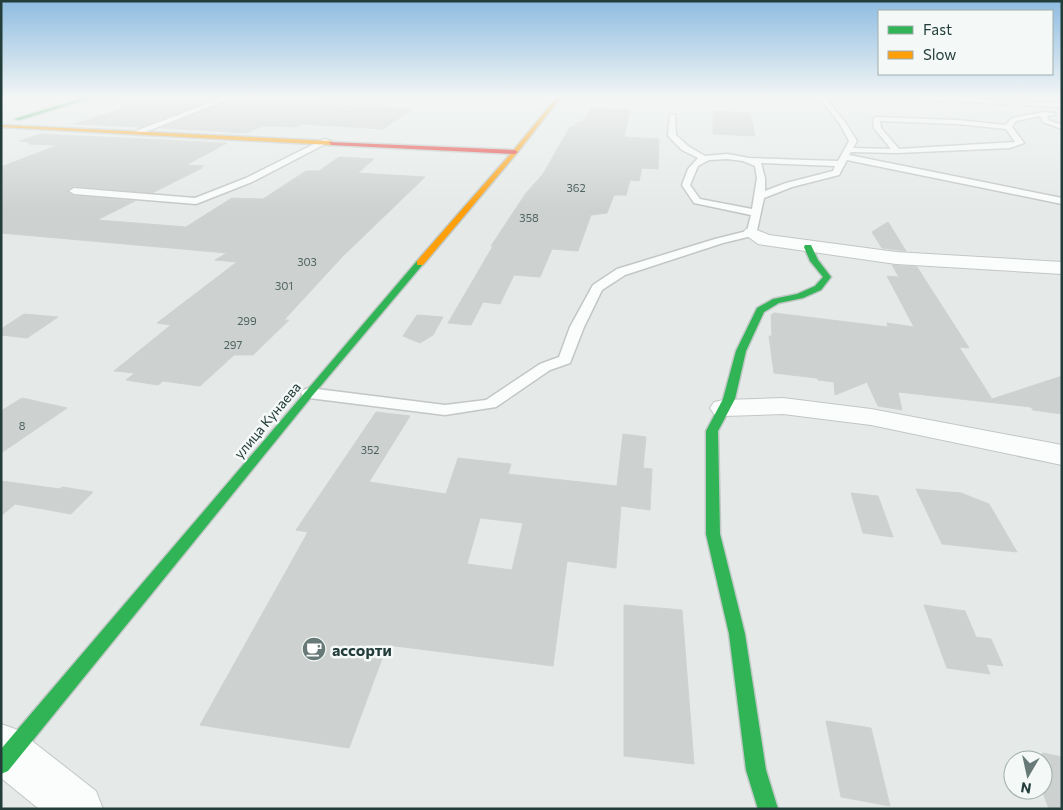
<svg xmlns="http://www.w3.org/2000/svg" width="1063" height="810" font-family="Commissioner,sans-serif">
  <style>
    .building { fill: #cdd1d0; stroke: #ced3d2; fill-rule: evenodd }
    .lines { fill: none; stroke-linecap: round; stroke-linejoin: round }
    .lane-casing { stroke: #c2c7c6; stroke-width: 3 }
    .street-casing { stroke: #c2c7c6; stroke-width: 2 }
    .fast-casing { stroke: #c1c8c6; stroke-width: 3 }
    .slow-casing { stroke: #c1c8c6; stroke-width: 3 }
    .jam-casing { stroke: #c1c8c6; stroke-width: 3 }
    .lane { fill: #fbfcfc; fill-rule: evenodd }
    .street { fill: #fbfcfc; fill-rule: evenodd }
    .fast { fill: #30b455; fill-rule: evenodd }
    .slow { fill: #ff9f0a; fill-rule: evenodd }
    .jam { fill: #e5322d; fill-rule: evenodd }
    .labels { text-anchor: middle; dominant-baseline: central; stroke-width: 5; stroke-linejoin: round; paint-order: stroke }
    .number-label { font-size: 11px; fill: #4e6360 }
    .street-label { font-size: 14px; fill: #233d3a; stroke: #f4f9f7 }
    .near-poi-label { font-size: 16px; font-weight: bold; fill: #233d3a; stroke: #f4f9f7; text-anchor: start }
  </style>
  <rect width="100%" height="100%" fill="#e5eae9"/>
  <g class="building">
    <path d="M120 97H219L140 127 73 124 122 109Z"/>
    <path d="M236 97H329L316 104 413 109 383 129 302 124 296 127 262 126 247 133 160 128Z"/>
    <path d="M592 108 630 110 624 137 659 139 658 169 642 168 639 181 630 180 626 195H614L607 213 591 215 578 251 552 249 540 277 514 275 500 304 483 302 471 325 448 323 493 246H491L526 193 543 174 570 127H573L578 122H582Z"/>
    <path d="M713 111 750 113 755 136 713 134Z"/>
    <path d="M40 134 227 143 186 165 204 166 200 168H202L152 193 74 186 68 189V193L74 196 135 201 97 220 186 227 232 198 263 199 306 171H319L339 157 374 159 358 173 425 177 342 257 284 320H289L253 355H234L200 386 163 381 158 385 126 380 135 373 114 371 171 325 157 323 237 262 215 260 227 253 1 233V167L58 145 28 144 31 142 19 141Z"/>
    <path d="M888 222 906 251 882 248 872 232Z"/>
    <path d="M892 265 917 267 969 348 959 347 992 399 1062 376V414L1033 410 1031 407 898 392 902 410 878 406 867 382 835 395 834 382 818 380 817 378 774 373 769 336H772L771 315 774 313 888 327 887 323 914 327 887 276 899 277Z"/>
    <path d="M24 314 58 317 27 338 1 335V329Z"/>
    <path d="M417 315 443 317 433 335 420 343 403 336Z"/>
    <path d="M22 398 67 408 1 453V411Z"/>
    <path d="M376 412 410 416 369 482 446 494 458 458 511 464 508 474 617 486 623 434 646 437 643 468 652 469 650 510 621 506 616 568 567 561 553 666 387 645 349 748 200 725 308 532 296 530ZM480 518 523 523 512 570 467 564Z"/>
    <path d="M1 481 60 489 62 487 93 492 71 514 15 504 1 516Z"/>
    <path d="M916 489 961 493 989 504 1017 552 942 544Z"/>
    <path d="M851 493 878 496 893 537 863 533Z"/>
    <path d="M624 605 682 610 694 764 624 756Z"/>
    <path d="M924 605 965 611 976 637 991 639 1003 666 986 664 990 674 947 668Z"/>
    <path d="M826 721 871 728 890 806 841 797Z"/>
    <path d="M1043 753 1062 757V809H1049L1042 790 1043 760H1034Z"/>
  </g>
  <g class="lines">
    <g class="lane-casing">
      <g id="lane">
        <path d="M225 97H234L140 134 133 132Z"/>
        <path d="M819 97H825L845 122 857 141 853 148 891 149 874 128 873 119 876 117 957 120 1006 125 1012 118 1043 112 1054 113V115L1047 116 1048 120 1062 125V129L1043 122 1040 116 1016 121 1012 127 1024 143 1010 148 897 153 851 152 849 155 1062 198V204L847 160 839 175 792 187 764 198 756 235 723 243 625 275 602 290 584 327 570 363 550 370 496 407 445 415 309 398 303 396 301 393 303 390 309 388 445 405 486 400 540 364 559 357 570 327 593 285 617 269 715 239 747 231 751 215 694 203 682 185 688 169 698 158 682 150 668 136 670 114 675 115 676 135 688 146 705 156 727 154 749 158 838 161 849 141 840 124ZM880 121 957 124 1006 129 1015 142 899 149 881 128ZM727 159 743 161 755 166 757 178 752 209 700 199 690 185 698 166 709 160ZM761 163 835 166 833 171 786 183 765 191V178Z"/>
        <path d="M870 97H921L1062 103V107Z"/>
        <path d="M324 139 331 141 252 182 196 204 74 194 69 191 74 188 195 198 246 178Z"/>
      </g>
    </g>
    <g class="street-casing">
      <g id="street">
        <path d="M752 228 769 235 896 252 1062 262V274L896 264 764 245 758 244 743 233 746 229Z"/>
        <path d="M783 398 871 409 1062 445V465L871 425 783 414 724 416 714 414 710 408 714 402 724 400Z"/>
        <path d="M1 724 18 730 96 791 103 809H39L1 778Z"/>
      </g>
    </g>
    <g class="fast-casing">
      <g id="fast">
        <path d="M87 97H94L19 120 15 119Z"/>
        <path d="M805 245H811L818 260 831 277 821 290 803 298 779 303 764 312 746 351 735 399 718 431 720 534 745 634 766 770 778 809H758L746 770 729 634 706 534V431L723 399 736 351 757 308 773 299 797 294 815 286 823 277 810 261 804 247Z"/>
        <path d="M417 261 424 263 313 395 8 771 1 774V749Z"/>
      </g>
    </g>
    <g class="slow-casing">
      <g id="slow">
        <path d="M557 97H561L517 153 423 265H417V261L513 151Z"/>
        <path d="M1 125 331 141 334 143 331 145 1 127Z"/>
      </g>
    </g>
    <g class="jam-casing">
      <path id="jam" d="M329 142 515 150 518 152 515 154 331 145Z"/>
    </g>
    <use href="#lane" class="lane"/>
    <use href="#street" class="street"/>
    <use href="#fast" class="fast"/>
    <use href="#slow" class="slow"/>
    <use href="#jam" class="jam"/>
  </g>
  <linearGradient id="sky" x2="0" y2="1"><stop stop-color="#8ebce1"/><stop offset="0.46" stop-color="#f3f6f5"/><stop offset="1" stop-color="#f3f6f5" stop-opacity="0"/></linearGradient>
  <rect width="1063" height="211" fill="url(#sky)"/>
  <defs>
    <g id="cafe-disc" transform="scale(1.25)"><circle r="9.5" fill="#677a77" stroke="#f4f9f7"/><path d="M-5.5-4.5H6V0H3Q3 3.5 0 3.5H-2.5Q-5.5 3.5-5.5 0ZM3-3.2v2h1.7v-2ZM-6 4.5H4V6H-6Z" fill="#fff"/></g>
  </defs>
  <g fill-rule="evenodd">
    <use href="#cafe-disc" x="314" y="649"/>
  </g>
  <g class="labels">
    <g class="number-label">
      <text x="576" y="187">362</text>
      <text x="529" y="217">358</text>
      <text x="307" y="261">303</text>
      <text x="284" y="285">301</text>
      <text x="247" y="320">299</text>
      <text x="233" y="344">297</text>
      <text x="22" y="425">8</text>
      <text x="370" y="449">352</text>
    </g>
    <g class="street-label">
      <text transform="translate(267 420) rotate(-50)">улица Кунаева</text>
    </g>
    <g class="near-poi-label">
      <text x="332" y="649">ассорти</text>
    </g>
  </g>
  <rect width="1063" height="810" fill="none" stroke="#233d3a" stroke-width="5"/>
  <rect x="878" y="10" width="175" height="65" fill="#f4f9f7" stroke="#a0aeab"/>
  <rect x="888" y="26" width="25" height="8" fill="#30b455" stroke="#a0aeab"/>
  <text x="923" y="35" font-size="15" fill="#233d3a">Fast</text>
  <rect x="888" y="51" width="25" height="8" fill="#ff9f0a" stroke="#a0aeab"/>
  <text x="923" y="60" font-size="15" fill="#233d3a">Slow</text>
  <g transform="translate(1028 775) rotate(189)"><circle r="24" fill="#f4f9f7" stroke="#a0aeab"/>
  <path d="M0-4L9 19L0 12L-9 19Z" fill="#677a77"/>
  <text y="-8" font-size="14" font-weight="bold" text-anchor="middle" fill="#233d3a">N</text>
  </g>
</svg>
